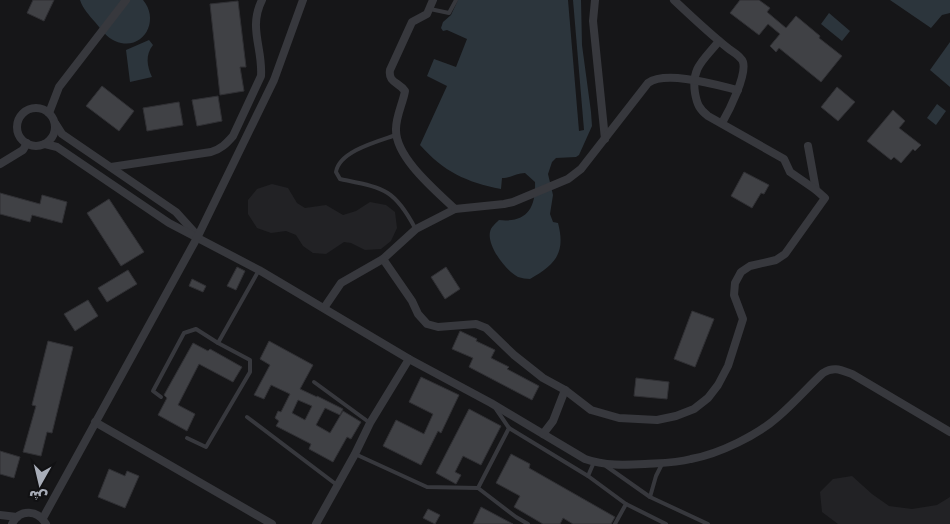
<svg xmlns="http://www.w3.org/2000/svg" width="950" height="524" font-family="'DejaVu Sans','Noto Naskh Arabic',sans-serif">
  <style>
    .built { fill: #222225 }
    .water { fill: #2c353c }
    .pier { fill: #161618 }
    .building { fill: #404145; stroke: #303034; fill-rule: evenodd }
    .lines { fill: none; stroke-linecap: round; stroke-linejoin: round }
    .lane { stroke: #37383d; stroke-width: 4 }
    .street { stroke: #37383d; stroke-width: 8 }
  </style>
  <rect width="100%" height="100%" fill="#161618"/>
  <g class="built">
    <path d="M272 184 288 188 297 203 305 208 326 205 343 215 356 211 370 202 386 205 395 212 397 228 391 241 381 249 365 250 351 243 344 242 326 254 313 253 303 246 296 235 286 231 271 233 257 228 248 214V200L257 189Z"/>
    <path d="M852 476 872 494 889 506 912 509 937 505 950 497V524H838L822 512 820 492 833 479Z"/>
  </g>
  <g class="water">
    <path d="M80 0H143C161 21 142 53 115 41 107 38 101 29 95 22 89 15 83 9 80 0Z"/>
    <path d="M458 0H581L582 45 591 112 592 126 579 155 576 157 556 158 552 162 548 174 553 195 550 214 553 222 558 223C566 253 555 265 530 279 526 279 522 278 518 277 506 271 487 246 490 232 491 227 495 224 499 220 527 223 536 208 535 182L525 173C517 173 511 178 502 178L501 189C466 182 444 172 420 145L447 86 427 76 434 59 456 67 467 39 447 30 443 31 441 28 443 22 451 15Z"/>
    <path d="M890 0H950V13L942 15 931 28Z"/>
    <path d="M829 13 850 31 842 41 821 24Z"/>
    <path d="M149 40 153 45C145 55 147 66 152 77L130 82 126 50Z"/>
    <path d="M950 42V87L930 70Z"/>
    <path d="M937 104 946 111 936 125 927 118Z"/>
  </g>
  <path class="pier" d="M568 0H573L584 130 579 131Z"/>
  <g class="building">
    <path d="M33 0H54L44 21 27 13Z"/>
    <path d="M740 0H759L770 8 767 12 786 28 796 16 820 36 819 38 842 56 821 82 779 48 776 52 770 46 780 34 768 24 759 35 730 13Z"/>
    <path d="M238 1 246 67H240L244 91 220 95 210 4Z"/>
    <path d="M102 86 134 111 119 131 86 106Z"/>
    <path d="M837 87 855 102 838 121 821 107Z"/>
    <path d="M218 96 222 121 197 126 192 100Z"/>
    <path d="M179 102 183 125 147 131 143 108Z"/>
    <path d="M893 110 905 121 899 128 921 145 915 151 913 149 901 163 894 157 891 160 867 141Z"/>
    <path d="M744 172 769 185 764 194 761 193 752 208 731 196Z"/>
    <path d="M0 193 40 204 42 195 67 202 62 223 32 215 30 222 0 214Z"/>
    <path d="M109 199 144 252 121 266 87 213Z"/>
    <path d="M237 267 245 271 236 290 227 286Z"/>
    <path d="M446 267 460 289 445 299 431 277Z"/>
    <path d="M128 270 137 284 107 302 98 288Z"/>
    <path d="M192 279 206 286 203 292 189 286Z"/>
    <path d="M88 300 98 316 75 331 64 314Z"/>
    <path d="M692 311 714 319 695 367 674 359Z"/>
    <path d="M460 331 477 339 476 341 495 350 491 358 509 367 507 369 539 386 532 400 469 367 473 358 452 349Z"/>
    <path d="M48 341 73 347 52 433 47 432 41 456 23 452 36 406 32 405Z"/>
    <path d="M269 341 313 365 300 389 317 397V396L343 409 340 415 325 408 316 425 330 433 343 411 361 422 351 439 347 437 333 462 309 449 311 444 276 426 279 421 275 418 278 411 281 412 290 394 271 385 264 399 254 395 270 365 260 359ZM298 400 312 406 305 420 292 413Z"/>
    <path d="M193 343 208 351 210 349 242 367 233 382 199 364 178 405 195 414 187 431 158 415 167 398 164 395Z"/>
    <path d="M421 377 459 395 441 433 438 431 421 465 383 446 396 420 424 434 433 414 409 402Z"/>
    <path d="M636 378 669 382 667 399 634 396Z"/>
    <path d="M469 409 501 426 481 465 463 456 455 472 461 475 456 484 436 473Z"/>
    <path d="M0 451 20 457 14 478 0 474Z"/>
    <path d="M511 454 530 464 529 468 615 517 611 524H573L563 518 560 524H543L514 507 520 496 496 483Z"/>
    <path d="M109 469 125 476 127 471 139 476 125 508 98 497Z"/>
    <path d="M481 507 513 524H473Z"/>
    <path d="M428 509 440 515 435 524 423 518Z"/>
  </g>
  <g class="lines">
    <g class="lane">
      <path d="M430 9 449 13 456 0"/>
      <path d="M396 135C379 141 339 151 336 172L340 179C383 188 394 188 415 228"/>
      <path d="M218 343 259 270"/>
      <path d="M314 382 370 423"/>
      <path d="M161 397 153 391 184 333 196 329 218 343 250 360V372L206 447 187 438"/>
      <path d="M494 406 509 428 478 488 516 517 528 524"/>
      <path d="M247 417 337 485"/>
      <path d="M509 428 588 476 626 504 666 524"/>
      <path d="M355 454 427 487 478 488"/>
      <path d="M606 466 650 497 708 524"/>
      <path d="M588 476 594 462"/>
      <path d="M650 497 656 476 662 464"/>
      <path d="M615 524 626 504"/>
    </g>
    <g class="street">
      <path d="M433 0 427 14 412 22 390 70C388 83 399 82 405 91 403 103 396 116 396 129 395 157 435 190 455 209L416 229 383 259 412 301 418 314 427 324 438 327 476 324 486 328 514 355 543 378 565 390 591 410 619 418 657 420 676 416 694 409 708 398 718 385 728 366 743 319 734 295 735 283 741 272 750 266 776 260 785 254 825 198 816 190 808 146"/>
      <path d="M595 0 593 21 605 139"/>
      <path d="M674 0C692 17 710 34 729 49 733 52 741 56 743 62 747 75 729 111 722 123"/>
      <path d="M719 41C704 60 691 67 695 93 697 104 699 109 708 116L784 159 790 172 816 190"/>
      <circle cx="36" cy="127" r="19"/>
      <path d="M49 113 59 87 126 0"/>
      <path d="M55 123 62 134 176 212 195 233"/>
      <path d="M45 144 57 147 169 223 259 270 409 359 491 403 585 459C605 466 625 465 645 464 661 463 676 463 691 459 719 454 758 435 779 416 795 402 808 387 823 373 834 366 841 370 852 374L950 432"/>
      <path d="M0 164 23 150 27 143"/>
      <path d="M111 167 211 152C221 149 226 144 233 136L261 76C263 48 248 28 262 0"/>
      <path d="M455 209 504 204 513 202 568 179 581 169 648 83C666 70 717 85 738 90"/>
      <path d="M324 308 341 283 383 259"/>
      <path d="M95 422 272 524"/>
      <path d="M543 434 553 421 565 390"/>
      <path d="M0 515 17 517"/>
      <path d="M43 518 198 236 274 80 303 0"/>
      <path d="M12 524C20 508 38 510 46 524"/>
      <path d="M316 524 355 454 370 423 409 359"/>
    </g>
  </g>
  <g transform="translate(40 484) rotate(188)" stroke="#111113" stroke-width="4" paint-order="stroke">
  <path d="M0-4L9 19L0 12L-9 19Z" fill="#a8adb8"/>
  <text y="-8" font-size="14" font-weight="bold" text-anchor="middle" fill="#a8adb8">ش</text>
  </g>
</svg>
